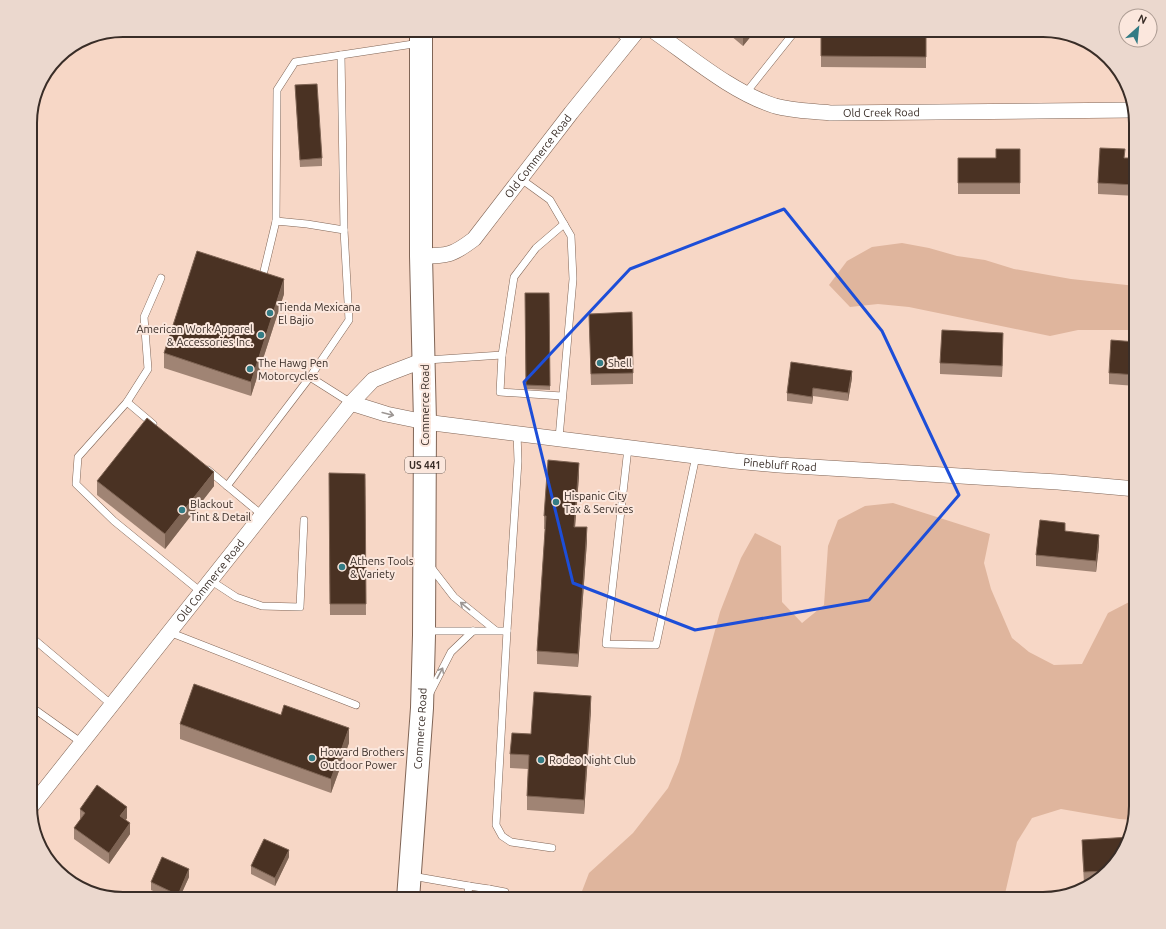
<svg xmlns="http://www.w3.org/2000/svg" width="1166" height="929" font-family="Ubuntu,sans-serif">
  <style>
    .green { fill: #dfb59d }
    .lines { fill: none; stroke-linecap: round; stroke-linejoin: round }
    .lane-casing { stroke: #806556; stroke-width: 8 }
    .street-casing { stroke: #806556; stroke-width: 16 }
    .highway-casing { stroke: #806556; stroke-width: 24 }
    .lane { stroke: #fff; stroke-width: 7 }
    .street { stroke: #fff; stroke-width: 15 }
    .highway { stroke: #fff; stroke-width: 22 }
    .wall { fill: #a08474 }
    .shaded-wall { fill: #7e6454 }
    .building { fill: #4a3223; stroke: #7e6454 }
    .oneway { stroke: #9c9693 }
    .marked { fill: none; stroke: #1d4ed8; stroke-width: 3; stroke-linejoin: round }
    .poi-dot { fill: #347c85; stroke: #fbe7dd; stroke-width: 1.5 }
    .labels { text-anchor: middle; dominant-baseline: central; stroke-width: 4; stroke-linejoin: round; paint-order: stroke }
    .shield { fill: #fbe7dd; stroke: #73655e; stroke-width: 1 }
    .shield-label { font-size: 10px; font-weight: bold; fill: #392d27 }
    .street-label { font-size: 11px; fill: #392d27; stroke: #fbe7dd }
    .poi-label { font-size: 11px; fill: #392d27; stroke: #fbe7dd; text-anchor: start }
    .rim { fill: none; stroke: #392d27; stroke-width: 2 }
  </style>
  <rect width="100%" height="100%" fill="#f7d7c6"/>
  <g class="green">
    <path d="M902 243 929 248 957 256 985 260 1014 269 1071 279 1136 286V330H1078L1050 336 909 307 878 304 850 307 829 285 847 261 872 247Z"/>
    <path d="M893 503 990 534 984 563 991 589 1012 638 1029 652 1054 665 1082 664 1108 613 1133 600 1136 601V807L1133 820 1119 819 1061 809 1032 818 1017 842 1004 898 999 899H579L589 873 633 833 668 788 679 762 720 612 741 558 755 533 781 546 782 602 802 623 824 605 828 546 838 520 865 506Z"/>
  </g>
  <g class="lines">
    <g class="lane-casing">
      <g id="lane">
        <path d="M614 30 629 41"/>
        <path d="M341 55 344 230"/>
        <path d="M745 94 796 30"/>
        <path d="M521 179 550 200 571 236 573 279 559 438"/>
        <path d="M276 221 277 90 295 62 420 43"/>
        <path d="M264 271 276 221 307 224 344 230 349 320 310 377"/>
        <path d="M161 278 144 317 148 369 127 402 78 457 76 484 114 521 201 592"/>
        <path d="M427 360 502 355"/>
        <path d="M562 396 500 392 502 355 514 277 536 248 564 224"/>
        <path d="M127 402 153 424"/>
        <path d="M628 448 606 644 656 645 696 456"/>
        <path d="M208 470 262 515"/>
        <path d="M227 486 310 377 351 403"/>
        <path d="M430 566 454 597 495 630"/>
        <path d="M210 580 236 597 262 606 300 607 304 520"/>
        <path d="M426 631H507L496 825 502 836 511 842 552 848"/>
        <path d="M507 631 518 461 517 433"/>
        <path d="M169 632 356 705"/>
        <path d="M30 636 112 705"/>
        <path d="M430 693 451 652 473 631"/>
        <path d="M30 706 82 743"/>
        <path d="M412 876 469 886 467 899"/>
        <path d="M469 886 489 889 488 899"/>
        <path d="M489 889 505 892 504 899"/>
      </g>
    </g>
    <g class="street-casing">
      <g id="street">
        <path id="s1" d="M652 30C690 56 731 92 775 106 793 111 812 111 830 113L1133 110"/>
        <path id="s2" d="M421 256C448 256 453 255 474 239L571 113 638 30"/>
        <path id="s3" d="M351 403 386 414 425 422 735 461 779 465 1058 482 1136 489"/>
        <path id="s4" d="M30 808 351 403 373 380 390 373 424 360"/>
      </g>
    </g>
    <g class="highway-casing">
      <g id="highway">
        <path id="s5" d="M408 899 422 708 424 635 425 422 421 256V30"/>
      </g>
    </g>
    <use href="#lane" class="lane"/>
    <use href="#street" class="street"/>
    <use href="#highway" class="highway"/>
  </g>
  <g class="wall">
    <path d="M724 30H756L743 46Z"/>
    <path d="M821 30H926V68L821 67Z"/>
    <path d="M295 85 322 158V166L300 167Z"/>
    <path d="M1020 149V194H958V158H996Z"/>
    <path d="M1125 158H1136V196L1098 194V183Z"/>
    <path d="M525 293H549L550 390 526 389Z"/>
    <path d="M284 294 251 396 164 368V353Z"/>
    <path d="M589 314 633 373V384L591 385Z"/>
    <path d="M1136 342V386L1109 384V373Z"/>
    <path d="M1003 344 1002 377 940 374V363Z"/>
    <path d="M852 378 848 401 813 396 812 404 787 401V393Z"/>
    <path d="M329 473 365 474 366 615H330Z"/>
    <path d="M579 476 575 527 587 541 578 667 537 664V651L545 529H544V516Z"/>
    <path d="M97 481 214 486 165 549 97 495Z"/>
    <path d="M1065 531 1099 546 1096 572 1036 566V555Z"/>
    <path d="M591 710 584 814 527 810V796L528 769 510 768V754L531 734Z"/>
    <path d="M180 724 349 743 331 793 180 739Z"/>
    <path d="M80 809 127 818 126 820 130 834 109 864 74 839V828L80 820Z"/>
    <path d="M1082 840 1129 842 1113 867 1093 883H1084L1082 851Z"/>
    <path d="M289 857 275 886 251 874V866Z"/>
    <path d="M189 877 179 899H170L151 890V882Z"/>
  </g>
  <g class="shaded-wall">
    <path d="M747 30H756L743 46V34Z"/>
    <path d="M284 279V294L251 396V382Z"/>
    <path d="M1003 333V344L1002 377V366Z"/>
    <path d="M852 371V378L848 401V393Z"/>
    <path d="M813 388V396L812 404V397Z"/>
    <path d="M579 463V476L574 540V527Z"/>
    <path d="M214 472V486L165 549V534Z"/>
    <path d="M587 527V541L578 667V654Z"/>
    <path d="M1099 535V546L1096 572V561Z"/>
    <path d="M591 696V710L584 814V800Z"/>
    <path d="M349 728V743L331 793V779Z"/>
    <path d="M127 807V818L120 828V816Z"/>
    <path d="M130 823V834L109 864V853Z"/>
    <path d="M289 850V857L275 886V878Z"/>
    <path d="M189 869V877L179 899H178V895Z"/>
  </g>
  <g class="building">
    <path d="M738 30H747L743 34Z"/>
    <path d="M821 30H926V57L821 56Z"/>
    <path d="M317 84 322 158 300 160 295 85Z"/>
    <path d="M1100 148 1125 149 1124 158H1136V185L1098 183Z"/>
    <path d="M996 149H1020V183H958V158H996Z"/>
    <path d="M197 251 284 279 251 382 164 353Z"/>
    <path d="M525 293H549L550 386 526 385Z"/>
    <path d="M632 312 633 373 591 374 589 314Z"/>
    <path d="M942 330 1003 333 1002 366 940 363Z"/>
    <path d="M1111 340 1136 342V375L1109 373Z"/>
    <path d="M791 362 852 371 848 393 813 388 812 397 787 393Z"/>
    <path d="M147 418 214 472 165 534 97 481Z"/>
    <path d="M548 460 579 463 574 527H587L578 654 537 651 546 516H544Z"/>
    <path d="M329 473 365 474 366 604H330Z"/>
    <path d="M1040 520 1065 523V531L1099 535 1096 561 1036 555Z"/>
    <path d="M194 684 281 715 284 705 349 728 331 779 180 724Z"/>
    <path d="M534 692 591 696 584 800 527 796 529 755 510 754 512 733 531 734Z"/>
    <path d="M97 785 127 807 120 816 130 823 109 853 74 828 85 813 80 809Z"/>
    <path d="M1130 837 1129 842 1115 864 1106 865V871L1084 872 1082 840Z"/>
    <path d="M264 839 289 850 275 878 251 866Z"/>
    <path d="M162 857 189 869 178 895 151 882Z"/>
  </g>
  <defs><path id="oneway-shaft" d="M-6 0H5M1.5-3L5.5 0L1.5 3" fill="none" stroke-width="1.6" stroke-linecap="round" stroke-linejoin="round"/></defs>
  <g class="oneway">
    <use href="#oneway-shaft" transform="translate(388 414) rotate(14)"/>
    <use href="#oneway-shaft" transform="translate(465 606) rotate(-141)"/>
    <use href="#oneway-shaft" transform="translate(440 673) rotate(-62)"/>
  </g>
  <path class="marked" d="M784 209 882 331 959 495 869 600 695 630 573 583 524 382 630 269Z"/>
  <g class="poi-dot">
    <circle cx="270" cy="313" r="4"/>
    <circle cx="261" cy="335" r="4"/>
    <circle cx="600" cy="363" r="4"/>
    <circle cx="250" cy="369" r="4"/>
    <circle cx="556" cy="502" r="4"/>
    <circle cx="182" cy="510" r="4"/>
    <circle cx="342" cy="567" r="4"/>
    <circle cx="312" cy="758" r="4"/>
    <circle cx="541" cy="760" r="4"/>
  </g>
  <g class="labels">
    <rect class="shield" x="405" y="457" width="40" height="16" rx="3"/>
    <g class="shield-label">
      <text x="425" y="465">US 441</text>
    </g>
    <g class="street-label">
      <text stroke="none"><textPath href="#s1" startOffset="252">Old Creek Road</textPath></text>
      <text stroke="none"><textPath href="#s2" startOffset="162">Old Commerce Road</textPath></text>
      <text transform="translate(425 405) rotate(-90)">Commerce Road</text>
      <text stroke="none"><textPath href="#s3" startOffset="434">Pinebluff Road</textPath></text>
      <text stroke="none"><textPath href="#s4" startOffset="290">Old Commerce Road</textPath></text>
      <text stroke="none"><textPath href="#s5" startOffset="171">Commerce Road</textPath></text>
    </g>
    <g class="poi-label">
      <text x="278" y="307">Tienda Mexicana<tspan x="278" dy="13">El Bajio</tspan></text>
      <text x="253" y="329" text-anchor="end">American Work Apparel<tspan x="253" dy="13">&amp; Accessories Inc.</tspan></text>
      <text x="258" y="363">The Hawg Pen<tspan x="258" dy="13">Motorcycles</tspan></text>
      <text x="608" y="363">Shell</text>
      <text x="564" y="496">Hispanic City<tspan x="564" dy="13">Tax &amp; Services</tspan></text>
      <text x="190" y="504">Blackout<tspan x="190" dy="13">Tint &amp; Detail</tspan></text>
      <text x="350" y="561">Athens Tools<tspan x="350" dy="13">&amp; Variety</tspan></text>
      <text x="320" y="752">Howard Brothers<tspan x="320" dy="13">Outdoor Power</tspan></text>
      <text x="549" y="760">Rodeo Night Club</text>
    </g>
  </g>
  <path d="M0 0H1166V929H0ZM123 37H1043A86 86 0 0 1 1129 123V806A86 86 0 0 1 1043 892H123A86 86 0 0 1 37 806V123A86 86 0 0 1 123 37Z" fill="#ebd8ce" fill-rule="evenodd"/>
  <path class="rim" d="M123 37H1043A86 86 0 0 1 1129 123V806A86 86 0 0 1 1043 892H123A86 86 0 0 1 37 806V123A86 86 0 0 1 123 37Z"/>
  <g transform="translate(1138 28) rotate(27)"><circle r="19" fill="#fbe7dd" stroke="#ad9d94"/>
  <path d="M0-3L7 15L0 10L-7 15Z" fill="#347c85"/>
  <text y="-6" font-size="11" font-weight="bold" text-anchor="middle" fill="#392d27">N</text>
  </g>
</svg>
